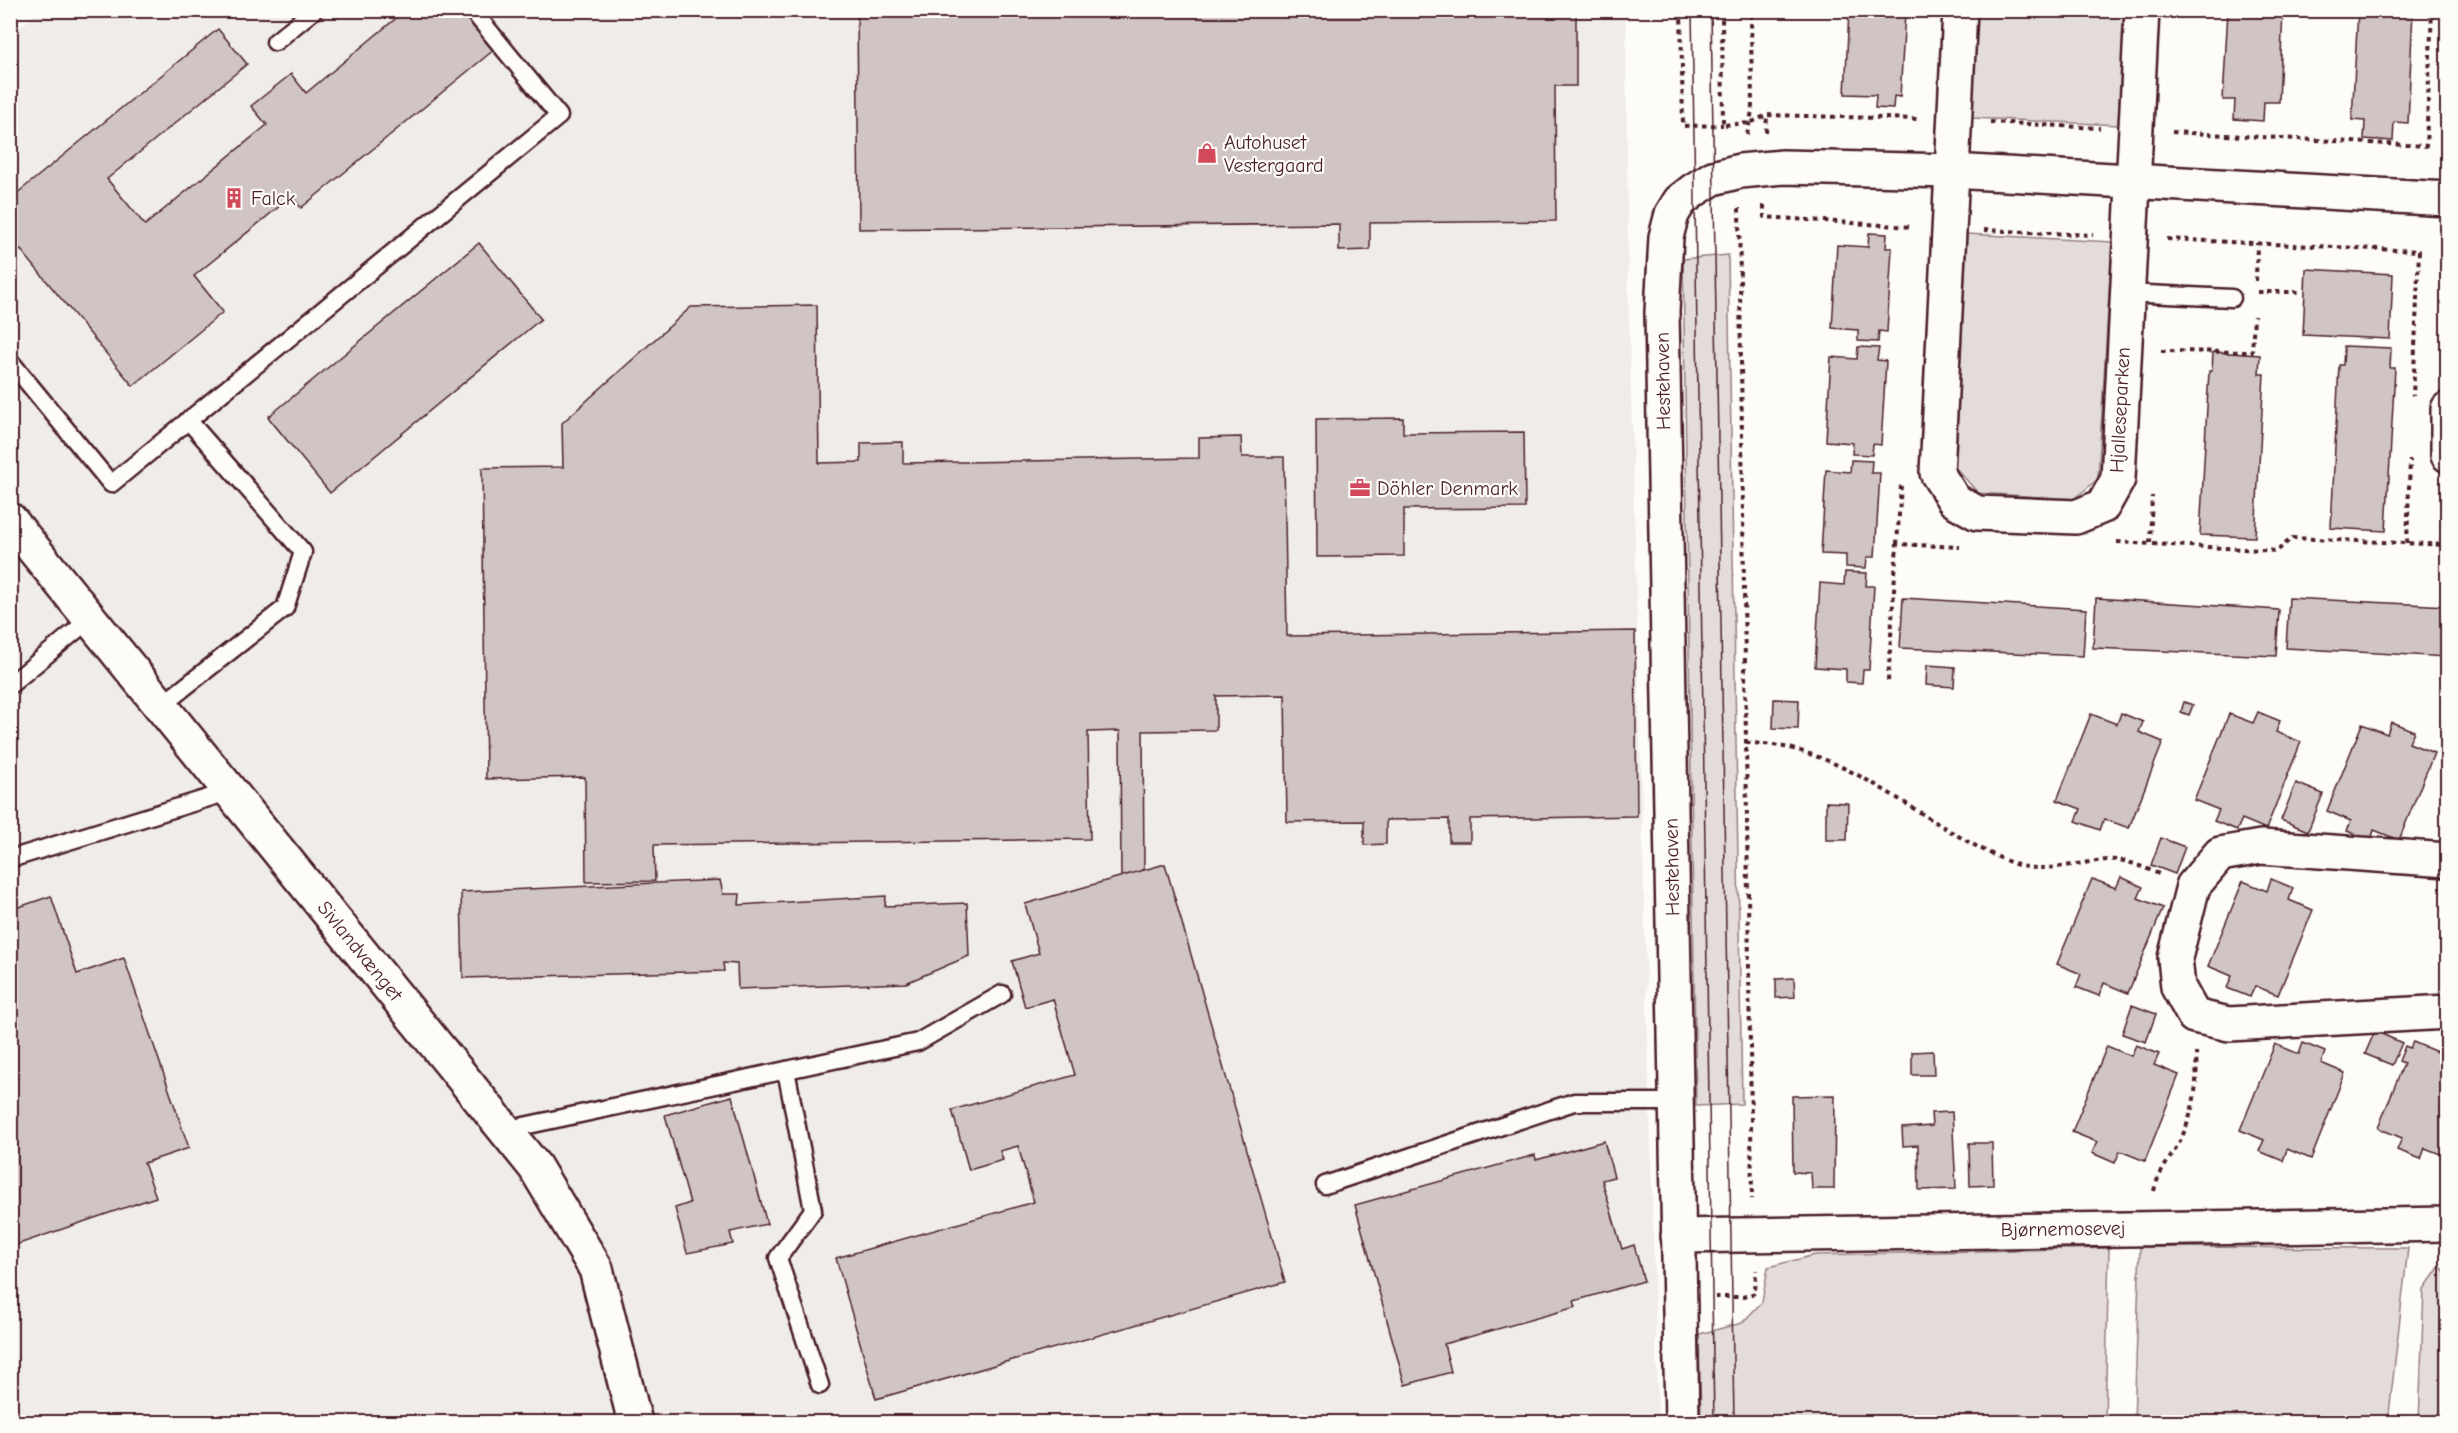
<svg xmlns="http://www.w3.org/2000/svg" width="2458" height="1433" font-family="'Comic Neue',sans-serif">
  <style>
    .built { fill: #f0ece8 }
    .green { fill: #e3dcda; stroke: #967e82; stroke-width: 1.5 }
    .building { fill: #d0c5c4; stroke: #4a1f2b; stroke-width: 1.5 }
    .lines { fill: none; stroke-linecap: round; stroke-linejoin: round }
    .service-casing { stroke: #4a1f2b; stroke-width: 21 }
    .minor-casing { stroke: #4a1f2b; stroke-width: 38 }
    .path { stroke: #4a1f2b; stroke-width: 4; stroke-dasharray: 4.5 4.5; stroke-linecap: butt }
    .service { stroke: #fdfcf7; stroke-width: 16 }
    .minor { stroke: #fdfcf7; stroke-width: 33 }
    .tram { stroke: #4a1f2b; stroke-width: 1.5 }
    .labels { text-anchor: middle; dominant-baseline: central; stroke-width: 4.5; stroke-linejoin: round; paint-order: stroke }
    .poi-label { font-size: 20px; fill: #4a1f2b; stroke: #fdfcf7; text-anchor: start }
    .street-label { font-size: 20px; fill: #4a1f2b; stroke: #fdfcf7 }
  </style>
  <rect width="100%" height="100%" fill="#fdfcf7"/>
  <filter id="ink" filterUnits="userSpaceOnUse"><feTurbulence type="fractalNoise" baseFrequency=".0167" numOctaves="2"/><feDisplacementMap in="SourceGraphic" scale="12" xChannelSelector="R" yChannelSelector="G"/><feConvolveMatrix kernelMatrix="1 2 1 2 8 2 1 2 1" color-interpolation-filters="sRGB"/></filter>
  <g filter="url(#ink)">
    <path class="built" d="M40 10 1626 11 1628 283 1658 1422H11V35Z"/>
    <g class="green">
      <path d="M1977 11H2125L2118 125 1972 118Z"/>
      <path d="M1967 234 2112 242 2098 479 2074 499 1978 493 1955 467Z"/>
      <path d="M1728 255 1742 1104 1696 1106 1683 259Z"/>
      <path d="M2140 1247 2408 1248 2388 1422H2134Z"/>
      <path d="M2109 1248 2105 1422H1701L1699 1334 1742 1323 1762 1302 1768 1267 1815 1255Z"/>
      <path d="M2440 1266 2448 1275V1362L2442 1422H2419L2424 1289Z"/>
    </g>
    <g class="building">
      <path d="M406 10H463L495 49 301 208 292 196 194 276 223 312 133 386 21 250 10 259V199L218 29 247 64 107 179 145 225 267 125 251 106 291 74 306 93Z"/>
      <path d="M857 10H1576V86H1555L1556 221 1370 223V250L1339 251V224L859 229Z"/>
      <path d="M1849 10H1895L1905 13 1900 97 1894 96 1893 109 1875 108 1876 95 1845 94Z"/>
      <path d="M2228 10H2283L2279 102H2264L2263 121 2234 119 2235 100H2223Z"/>
      <path d="M2358 10H2413L2408 123 2394 122 2393 141 2364 139 2365 121 2352 120Z"/>
      <path d="M1869 233 1887 234 1886 248H1892L1887 332 1879 331 1878 342 1858 341V330L1832 328 1837 245 1868 247Z"/>
      <path d="M479 243 541 319 330 493 268 417Z"/>
      <path d="M2306 269 2393 274 2390 339 2303 335Z"/>
      <path d="M817 305 819 463 861 462V443L903 442V463L1199 458V438L1241 437 1242 457H1284L1287 636 1635 631 1637 816 1470 819V842H1449V819L1386 820V844L1364 845V821L1287 822 1285 695 1216 696V730L1143 731 1144 870 1121 877 1120 731 1088 732 1090 839 654 845 655 881 586 882 585 777 486 779 482 468 563 467 562 423 691 307Z"/>
      <path d="M2344 346 2391 348 2390 368H2395L2386 531 2331 528 2339 365H2343Z"/>
      <path d="M1858 347 1879 348 1877 360 1886 361 1881 445 1873 444 1872 455 1852 454 1853 443 1826 441 1831 357 1857 359Z"/>
      <path d="M2213 352 2260 355 2259 374H2264L2255 537 2200 535 2209 371H2212Z"/>
      <path d="M1403 418V433L1524 432 1525 508 1404 509V556L1317 557 1316 419Z"/>
      <path d="M1851 460 1872 461 1871 473H1880L1875 557H1867L1866 568 1846 567V555L1821 554 1826 470 1850 472Z"/>
      <path d="M1845 572 1867 573 1866 586H1874L1869 670H1863L1862 683 1846 682V669L1815 667 1820 583 1844 585Z"/>
      <path d="M1903 598 2086 609 2083 656 1900 648Z"/>
      <path d="M2096 598 2279 610 2276 656 2093 648Z"/>
      <path d="M2289 598 2448 606V657L2286 648Z"/>
      <path d="M1927 665 1955 667 1954 687 1926 685Z"/>
      <path d="M1774 699 1799 700 1798 729 1773 728Z"/>
      <path d="M2184 702 2193 705 2189 715 2181 712Z"/>
      <path d="M2258 712 2280 721 2276 732 2301 742 2266 829 2242 819 2237 830 2214 821 2219 810 2194 800 2229 714 2253 723Z"/>
      <path d="M2121 713 2143 722 2139 732 2163 742 2129 828 2104 819 2100 830 2076 821 2081 809 2057 800 2091 714 2117 724Z"/>
      <path d="M2391 722 2414 731 2409 743 2434 753 2399 840 2374 830 2371 840 2347 831 2351 821 2327 811 2362 724 2387 734Z"/>
      <path d="M2296 783 2323 794 2308 831 2281 820Z"/>
      <path d="M1826 802 1848 803 1847 840H1826Z"/>
      <path d="M2161 838 2185 847 2175 874 2151 865Z"/>
      <path d="M1165 864 1285 1282 876 1399 836 1258 1034 1202 1018 1146 1000 1151 1003 1160 969 1170 952 1110 1075 1075 1053 999 1025 1007 1012 961 1039 953 1025 904Z"/>
      <path d="M2121 877 2143 887 2138 898 2163 908 2128 993 2104 983 2099 996 2076 987 2081 974 2057 964 2092 879 2116 888Z"/>
      <path d="M2271 879 2293 888 2289 900 2313 910 2278 995 2255 986 2250 997 2227 988 2232 976 2208 966 2243 881 2267 891Z"/>
      <path d="M720 880 723 894H740L739 905 886 896 885 906 967 903 969 956 906 983 738 989 737 964 723 963 724 971 463 978 461 892Z"/>
      <path d="M51 896 77 974 124 958 189 1148 144 1163 156 1197 10 1247V910Z"/>
      <path d="M1794 978 1795 997 1776 998V979Z"/>
      <path d="M2132 1005 2156 1014 2146 1042 2122 1034Z"/>
      <path d="M2375 1031 2402 1043 2392 1065 2365 1054Z"/>
      <path d="M2442 1041 2448 1044V1157L2425 1148 2421 1159 2397 1150 2402 1138 2378 1128 2404 1063 2399 1061 2405 1046 2410 1048 2413 1042 2437 1052Z"/>
      <path d="M2303 1043 2325 1052 2321 1063 2345 1073 2311 1159 2287 1149 2283 1161 2259 1151 2264 1140 2240 1130 2275 1044 2299 1054Z"/>
      <path d="M2136 1045 2159 1054 2154 1065 2179 1075 2145 1161 2120 1151 2115 1163 2092 1153 2097 1142 2072 1132 2107 1046 2131 1056Z"/>
      <path d="M1933 1051 1934 1075H1912V1052Z"/>
      <path d="M1835 1095 1834 1189H1812L1811 1173 1793 1172 1792 1096Z"/>
      <path d="M732 1096 767 1224 730 1232 733 1244 687 1253 675 1208 690 1203 665 1115Z"/>
      <path d="M1952 1112 1956 1189 1919 1190 1918 1145 1903 1146 1902 1128 1932 1126 1931 1113Z"/>
      <path d="M1604 1141 1614 1177 1602 1180 1622 1249 1634 1245 1644 1281 1574 1301 1576 1307 1444 1344 1451 1372 1405 1385 1355 1205 1535 1155 1536 1160Z"/>
      <path d="M1969 1143H1992L1993 1185 1970 1186Z"/>
    </g>
    <g class="lines">
      <g class="service-casing">
        <g id="service">
          <path d="M275 42 314 10"/>
          <path d="M2125 293 2232 298"/>
          <path d="M10 361 111 484 559 116 472 10"/>
          <path d="M10 685 91 618"/>
          <path d="M162 705 285 608 303 552 188 420"/>
          <path d="M10 859 231 791"/>
          <path d="M786 1070 813 1210 778 1258 820 1385"/>
          <path d="M505 1130 918 1042 1002 994"/>
          <path d="M1325 1185 1574 1102H1676"/>
        </g>
      </g>
      <g class="minor-casing">
        <g id="minor">
          <path d="M1960 10 1937 473 1954 500 1977 513 2076 517 2103 506 2118 479 2142 10"/>
          <path d="M2448 409V455"/>
          <path d="M10 520 535 1167 596 1269 635 1422"/>
          <path d="M2448 860 2261 847 2220 854 2193 886 2175 958 2178 987 2194 1016 2229 1024 2448 1012"/>
          <path d="M1678 1236 2448 1224"/>
          <path d="M1682 1422 1662 312 1666 237 1672 214 1680 201 1694 190 1713 178 1740 171 1783 167 1952 171 2448 199"/>
        </g>
      </g>
      <g class="path">
        <path d="M1681 10 1683 126 1723 125"/>
        <path d="M1722 10 1723 125 1750 123 1767 115"/>
        <path d="M1990 122 2100 128"/>
        <path d="M1766 132 1767 115 1919 119"/>
        <path d="M2172 132 2426 146 2432 10"/>
        <path d="M1747 135 1752 111 1751 10"/>
        <path d="M1764 205V217L1912 227"/>
        <path d="M1739 208 1752 1199"/>
        <path d="M1984 230 2093 235"/>
        <path d="M2167 239 2419 251 2413 396"/>
        <path d="M2256 281 2257 243"/>
        <path d="M2258 292H2299"/>
        <path d="M2161 351 2252 352 2254 316"/>
        <path d="M2117 542 2277 551 2292 538 2448 545"/>
        <path d="M2150 543 2152 496"/>
        <path d="M2407 543 2410 460"/>
        <path d="M1897 544 1901 485"/>
        <path d="M1888 681 1897 544 1960 547"/>
        <path d="M1746 743C1847 743 1922 827 2012 863 2042 875 2077 862 2107 860 2125 858 2142 867 2159 874"/>
        <path d="M2154 1191C2158 1172 2170 1160 2179 1143 2194 1113 2198 1086 2196 1053"/>
        <path d="M1715 1297H1743L1755 1293 1756 1270"/>
      </g>
      <use href="#service" class="service"/>
      <use href="#minor" class="minor"/>
      <g class="tram">
        <path d="M1692 10 1714 1422"/>
        <path d="M1711 10 1734 1422"/>
      </g>
    </g>
  </g>
  <defs>
    <g id="shop-bare" transform="scale(1.62)"><path d="M-5-2.5h2.3a2.7 3.5 0 0 1 5.4 0H5L5.5 6h-11ZM-1.5-2.5h3a1.5 2.3 0 0 0-3 0Z" fill="#d1495b" stroke="#fdfcf7" stroke-width="2.5" paint-order="stroke"/></g>
    <g id="building-bare" transform="scale(1.62)"><path d="M-4-6H4V6H1V3H-1V6H-4ZM-2.5-4.3h1.7v1.8h-1.7ZM.8-4.3h1.7v1.8H.8ZM-2.5-1h1.7V.8h-1.7ZM.8-1h1.7V.8H.8Z" fill="#d1495b" stroke="#fdfcf7" stroke-width="2.5" paint-order="stroke"/></g>
    <g id="office-bare" transform="scale(1.62)"><path d="M-6-3h4V-5.5h4V-3h4V5H-6ZM-1-4.5V-3h2v-1.5ZM-6 0V1H6V0Z" fill="#d1495b" stroke="#fdfcf7" stroke-width="2.5" paint-order="stroke"/></g>
  </defs>
  <g fill-rule="evenodd">
    <use href="#shop-bare" x="1207" y="153"/>
    <use href="#building-bare" x="234" y="198"/>
    <use href="#office-bare" x="1360" y="488"/>
  </g>
  <g class="labels">
    <g class="poi-label">
      <text x="1224" y="142">Autohuset<tspan x="1224" dy="23">Vestergaard</tspan></text>
      <text x="251" y="198">Falck</text>
      <text x="1377" y="488">Döhler Denmark</text>
    </g>
    <g class="street-label">
      <text transform="translate(1663 381) rotate(-91)">Hestehaven</text>
      <text transform="translate(2120 410) rotate(-87)">Hjalleseparken</text>
      <text transform="translate(1672 867) rotate(-91)">Hestehaven</text>
      <text transform="translate(360 951) rotate(51)">Sivlandvænget</text>
      <text transform="translate(2063 1229) rotate(-1)">Bjørnemosevej</text>
    </g>
  </g>
  <rect width="2458" height="1433" fill="none" stroke="#fdfcf7" stroke-width="36"/>
  <rect x="18" y="18" width="2422" height="1397" fill="none" stroke="#4a1f2b" stroke-width="2" filter="url(#ink)"/>
</svg>
